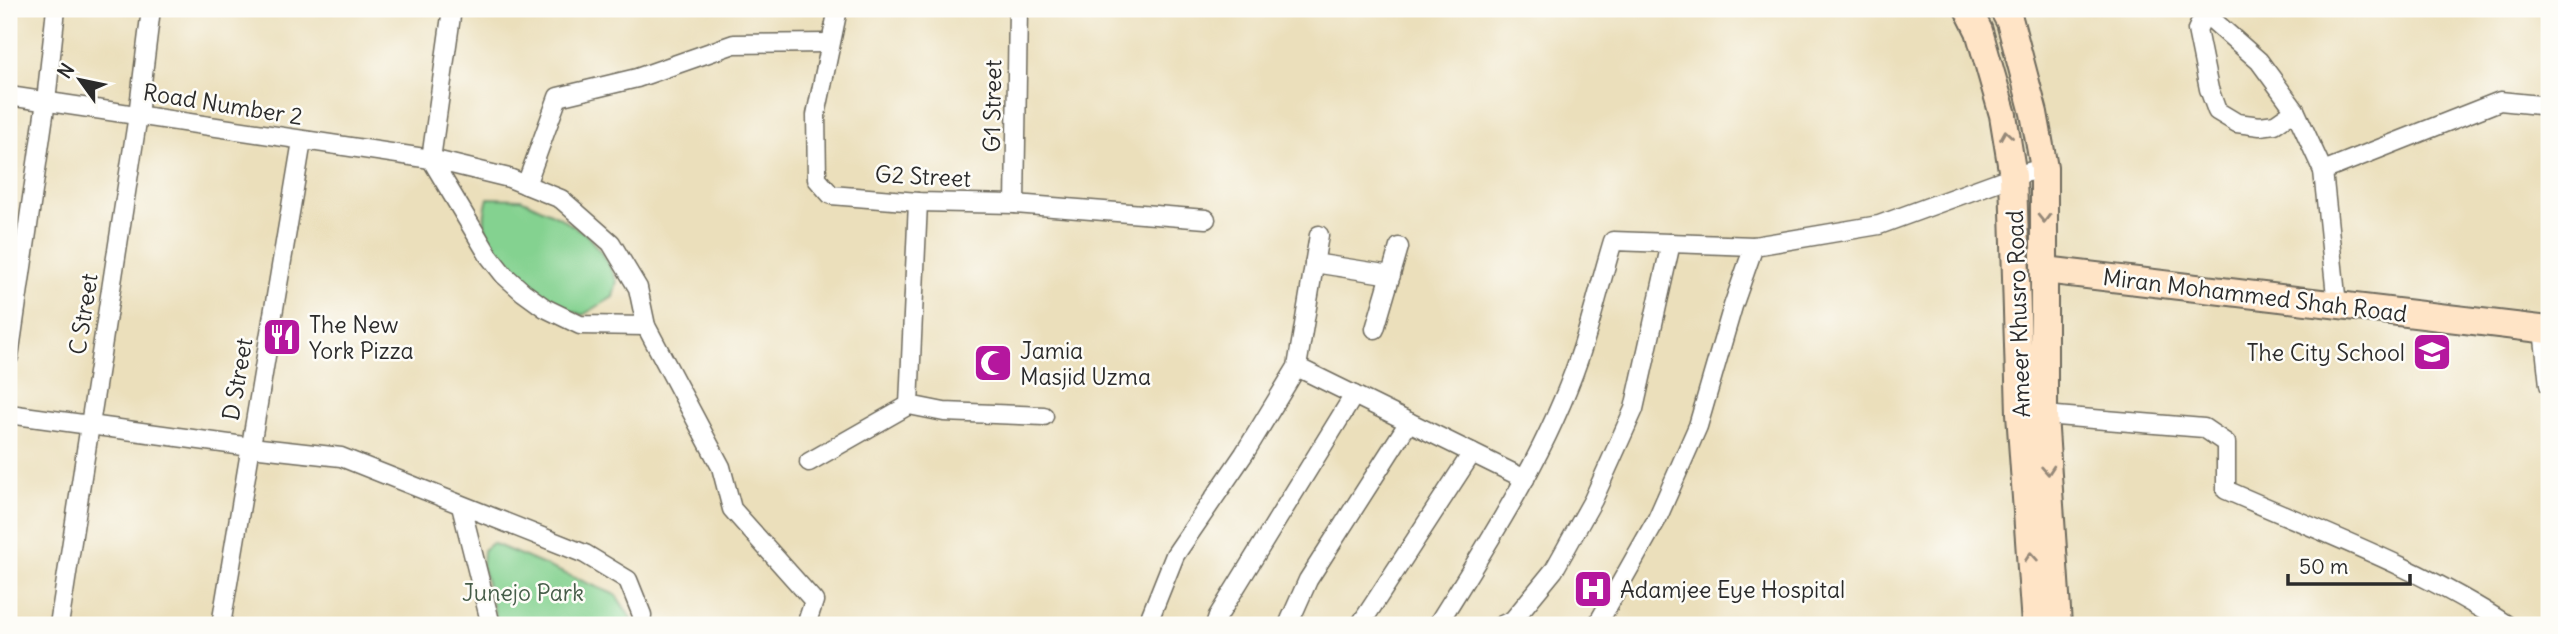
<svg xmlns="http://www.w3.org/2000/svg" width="2558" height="634" font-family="Delius,sans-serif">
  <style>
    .green { fill: #84d290; stroke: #587e5e; stroke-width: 2 }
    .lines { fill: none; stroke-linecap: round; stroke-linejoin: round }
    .street-casing { stroke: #6e6a5d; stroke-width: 21 }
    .secondary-casing { stroke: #6e6a5d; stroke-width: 30 }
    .street { stroke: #fff; stroke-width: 18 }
    .secondary { stroke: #ffe4c6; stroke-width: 26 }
    .oneway { stroke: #958878 }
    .labels { text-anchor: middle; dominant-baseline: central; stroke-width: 5; stroke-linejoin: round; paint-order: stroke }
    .street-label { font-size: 23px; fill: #2b2b2b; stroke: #fdfcf7 }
    .poi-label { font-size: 23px; fill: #2b2b2b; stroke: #fdfcf7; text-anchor: start }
    .park-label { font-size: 23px; fill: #465d49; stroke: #fdfcf7 }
  </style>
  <rect width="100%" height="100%" fill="#fdfcf7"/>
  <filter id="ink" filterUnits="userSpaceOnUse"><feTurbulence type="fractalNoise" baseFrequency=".0143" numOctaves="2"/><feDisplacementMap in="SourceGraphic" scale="14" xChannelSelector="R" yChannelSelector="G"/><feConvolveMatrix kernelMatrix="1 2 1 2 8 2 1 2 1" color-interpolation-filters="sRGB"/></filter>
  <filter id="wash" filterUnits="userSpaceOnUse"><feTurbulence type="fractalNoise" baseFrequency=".00686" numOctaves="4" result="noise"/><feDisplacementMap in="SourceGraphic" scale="28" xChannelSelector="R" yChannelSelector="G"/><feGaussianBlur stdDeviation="1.57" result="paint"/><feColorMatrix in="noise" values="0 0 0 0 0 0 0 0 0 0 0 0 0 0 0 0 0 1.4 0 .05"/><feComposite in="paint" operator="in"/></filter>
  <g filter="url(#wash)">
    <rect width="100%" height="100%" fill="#ebdfbb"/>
    <g class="green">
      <path d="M488 198 521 199 557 216 586 234 605 257 617 281 613 297 583 315C575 312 565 310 557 307 532 295 494 257 486 231 483 219 485 209 488 198Z"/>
      <path d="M492 543 616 595 631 618 632 625H498L482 565 483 550Z"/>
    </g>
  </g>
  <g filter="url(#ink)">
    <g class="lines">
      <g class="street-casing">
        <g id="street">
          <path d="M452 9 431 159 489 256 504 275 523 292 545 308 580 325 646 326"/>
          <path d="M838 9 816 115 817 179 831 195 918 202 1015 204 1206 219"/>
          <path d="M2200 9 2259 61 2295 110 2323 171 2337 305"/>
          <path d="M2205 13 2197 30 2209 89 2217 111 2237 123 2260 126 2275 124 2295 110"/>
          <path d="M9 96 431 159 509 178 561 199 611 243 638 288 646 326 721 467 732 509 814 601 806 625"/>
          <path d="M2323 171 2500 101 2549 106"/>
          <path d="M526 185 558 97 637 78 734 44 830 43"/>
          <path d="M918 202 909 405 944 412 1044 416"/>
          <path d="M1015 204 1018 9"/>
          <path d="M1314 263 1391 275"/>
          <path d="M1375 329 1399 247"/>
          <path d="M2543 329 2549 385"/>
          <path d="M9 357 46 101 56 9"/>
          <path d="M1297 367 1525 479"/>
          <path d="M9 414 251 447 341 457 585 554 628 580 642 615 641 625"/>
          <path d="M2044 415 2204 428 2226 443V490C2321 532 2421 568 2507 625"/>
          <path d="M809 462 909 405"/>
          <path d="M461 506 491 625"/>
          <path d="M59 625 138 115 151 9"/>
          <path d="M221 625 302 141"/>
          <path d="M1147 625 1175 555 1244 454 1297 367 1319 235"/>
          <path d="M1215 625 1218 616 1354 395"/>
          <path d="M1288 625 1308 580 1409 422"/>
          <path d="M1360 625 1472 453"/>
          <path d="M1437 625C1490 540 1546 454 1579 358 1592 320 1601 280 1613 241L1754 246 1879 225 2013 176 2044 168"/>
          <path d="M1502 625 1513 620 1554 570 1593 500 1634 409 1671 243"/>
          <path d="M1597 625 1657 519 1698 426 1733 306 1754 246"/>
        </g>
      </g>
      <g class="secondary-casing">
        <g id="secondary">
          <path d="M1968 9 1979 31 2003 115 2013 176 2020 413 2035 625"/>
          <path d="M2003 9 2010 22 2034 113 2044 168V415L2058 625"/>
          <path d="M2045 270 2549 330"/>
        </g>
      </g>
      <use href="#street" class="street"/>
      <use href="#secondary" class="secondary"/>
    </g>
    <defs><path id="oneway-chevron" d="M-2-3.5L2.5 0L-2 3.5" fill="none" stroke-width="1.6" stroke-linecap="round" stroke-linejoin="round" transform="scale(1.75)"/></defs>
    <g class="oneway">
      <use href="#oneway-chevron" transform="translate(2006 135) rotate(-99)"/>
      <use href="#oneway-chevron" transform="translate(2044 218) rotate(89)"/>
      <use href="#oneway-chevron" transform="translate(2048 470) rotate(86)"/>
      <use href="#oneway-chevron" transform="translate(2031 557) rotate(-94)"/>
    </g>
  </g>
  <defs>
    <g id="restaurant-square" transform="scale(2.0125)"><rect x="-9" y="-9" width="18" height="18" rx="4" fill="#b5179e" stroke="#fdfcf7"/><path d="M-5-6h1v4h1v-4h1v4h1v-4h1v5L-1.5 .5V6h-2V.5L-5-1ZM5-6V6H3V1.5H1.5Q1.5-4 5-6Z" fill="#fff"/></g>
    <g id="school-square" transform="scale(2.0125)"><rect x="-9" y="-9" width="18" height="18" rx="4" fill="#b5179e" stroke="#fdfcf7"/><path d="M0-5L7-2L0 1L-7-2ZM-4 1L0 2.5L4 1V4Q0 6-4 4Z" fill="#fff"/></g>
    <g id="mosque-square" transform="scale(2.0125)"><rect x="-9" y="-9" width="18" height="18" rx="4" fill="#b5179e" stroke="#fdfcf7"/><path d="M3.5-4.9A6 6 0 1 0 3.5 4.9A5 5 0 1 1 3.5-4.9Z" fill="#fff"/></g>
    <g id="hospital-square" transform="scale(2.0125)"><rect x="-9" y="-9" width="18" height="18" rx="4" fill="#b5179e" stroke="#fdfcf7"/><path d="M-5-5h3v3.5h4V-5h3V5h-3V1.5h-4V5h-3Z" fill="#fff"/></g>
  </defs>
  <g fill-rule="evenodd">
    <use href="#restaurant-square" x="282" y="337"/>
    <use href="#school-square" x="2432" y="352"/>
    <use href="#mosque-square" x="993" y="363"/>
    <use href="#hospital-square" x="1593" y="589"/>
  </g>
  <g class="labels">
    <g class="street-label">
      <text transform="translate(223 104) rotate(9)">Road Number 2</text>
      <text transform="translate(992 106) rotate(-89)">G1 Street</text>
      <text transform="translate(923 176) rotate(3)">G2 Street</text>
      <text transform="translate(2255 295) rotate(7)">Miran Mohammed Shah Road</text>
      <text transform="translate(83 314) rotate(-81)">C Street</text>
      <text transform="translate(2018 314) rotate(-92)">Ameer Khusro Road</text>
      <text transform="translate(237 379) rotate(-80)">D Street</text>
    </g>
    <g class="poi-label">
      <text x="309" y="324">The New<tspan x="309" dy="26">York Pizza</tspan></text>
      <text x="1020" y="350">Jamia<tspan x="1020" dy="26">Masjid Uzma</tspan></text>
      <text x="2405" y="352" text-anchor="end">The City School</text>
      <text x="1620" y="589">Adamjee Eye Hospital</text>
    </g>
    <g class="park-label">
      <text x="523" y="592">Junejo Park</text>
    </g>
  </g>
  <rect width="2558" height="634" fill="none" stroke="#fdfcf7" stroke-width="35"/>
  <g transform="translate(80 80) rotate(303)" stroke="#fdfcf7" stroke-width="5" paint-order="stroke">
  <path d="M0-5L12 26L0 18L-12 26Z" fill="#2b2b2b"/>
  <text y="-10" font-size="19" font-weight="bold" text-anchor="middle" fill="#2b2b2b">N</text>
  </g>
  <path d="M2288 574v10h122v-10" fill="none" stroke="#2b2b2b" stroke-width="3.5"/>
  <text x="2299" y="574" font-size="21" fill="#2b2b2b" stroke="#fdfcf7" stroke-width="5" paint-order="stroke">50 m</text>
</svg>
